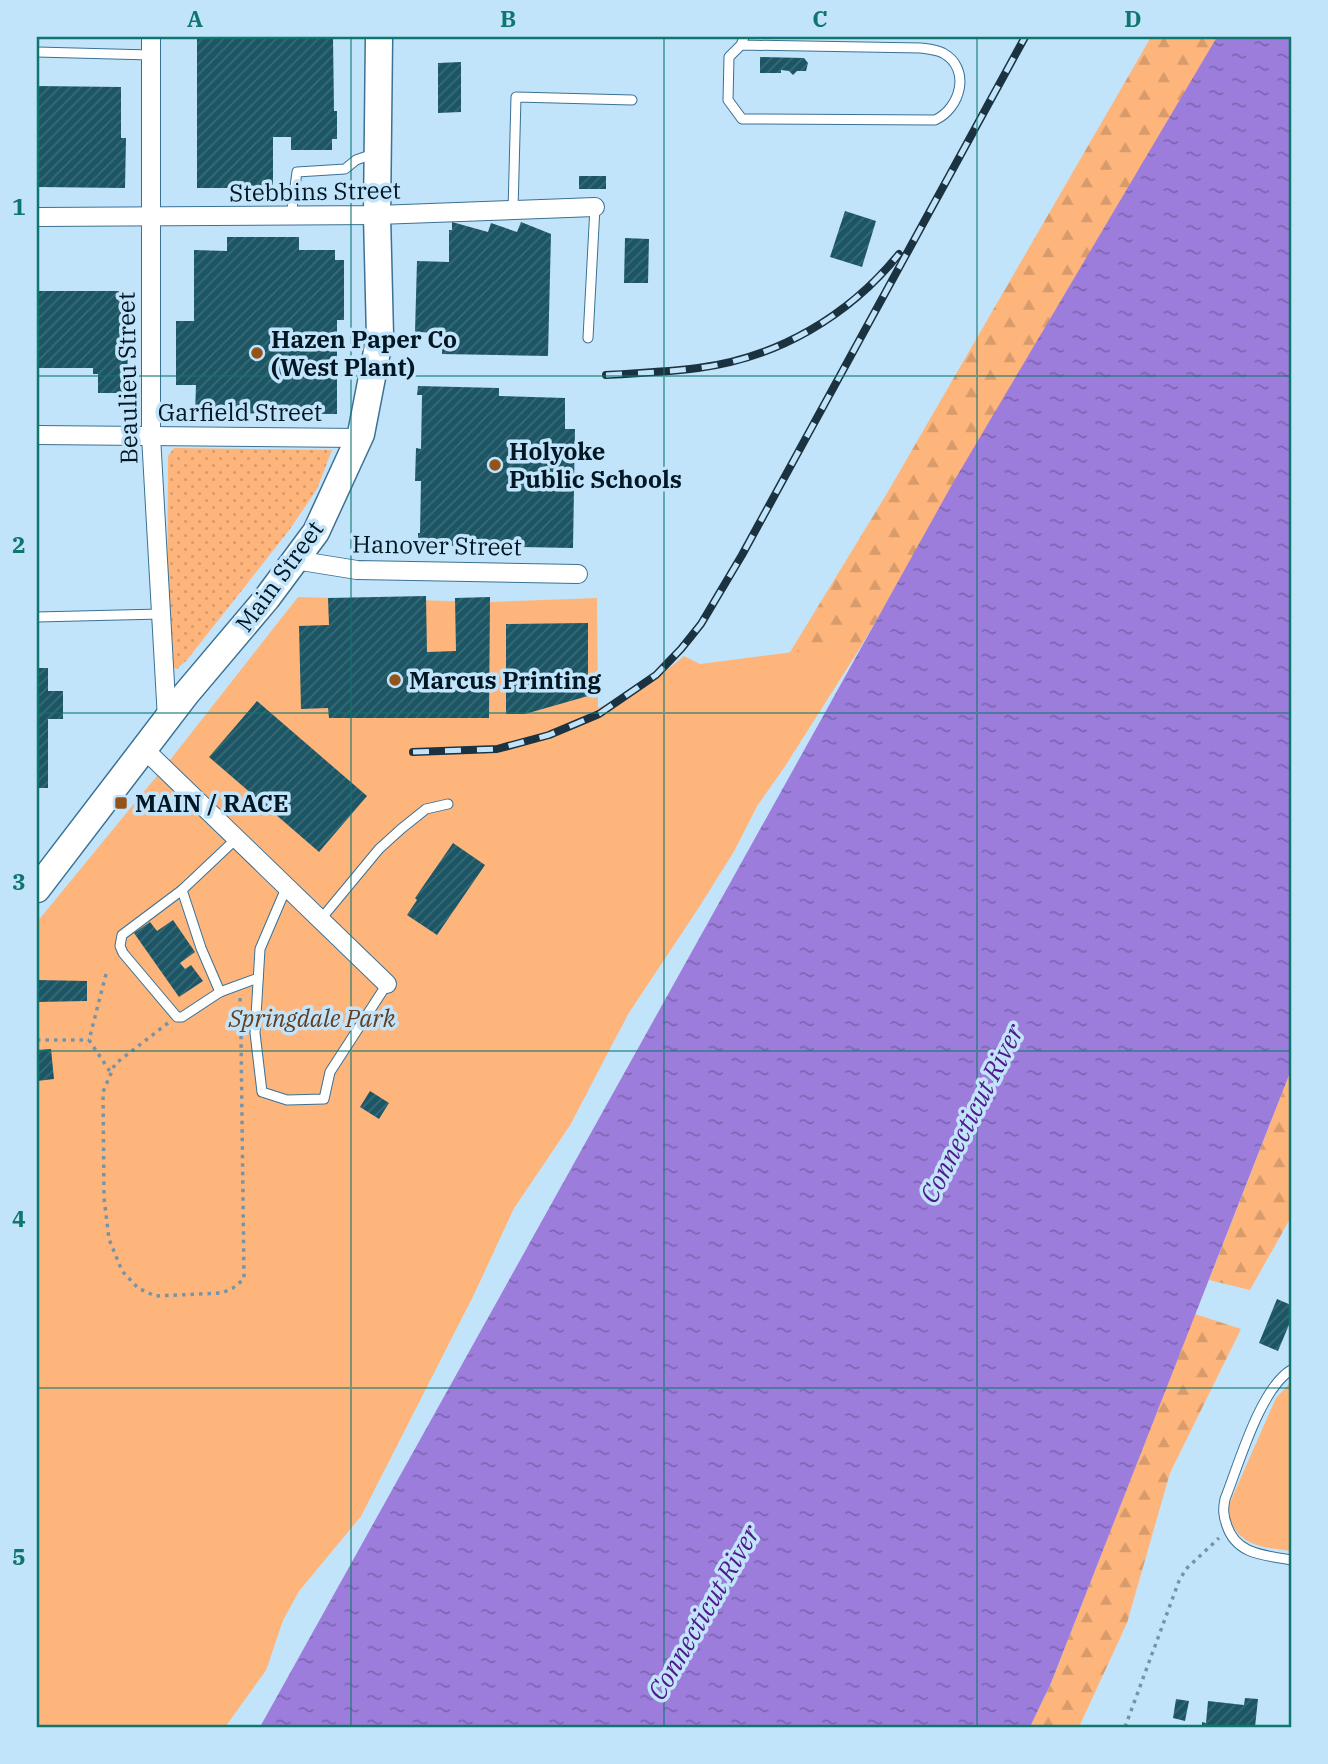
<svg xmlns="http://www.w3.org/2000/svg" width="1328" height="1764" font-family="'IBM Plex Serif',serif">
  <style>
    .grass { fill: url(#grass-dots) }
    .forest { fill: url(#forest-firs) }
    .park { fill: #feb57c }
    .water { fill: url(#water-ripples) }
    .building { fill: url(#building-hatch) }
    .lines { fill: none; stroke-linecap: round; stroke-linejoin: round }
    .lane-casing { stroke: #3a7194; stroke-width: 11 }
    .street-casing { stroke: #3a7194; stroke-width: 20 }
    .secondary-casing { stroke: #3a7194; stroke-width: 29 }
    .path { stroke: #7694a7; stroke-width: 3.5; stroke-dasharray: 3.5 5; stroke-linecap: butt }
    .lane { stroke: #fff; stroke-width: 9 }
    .street { stroke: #fff; stroke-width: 18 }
    .secondary { stroke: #fff; stroke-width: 26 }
    .rail-casing { stroke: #1b3341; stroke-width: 8 }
    .rail { stroke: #c2e4fb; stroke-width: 5; stroke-dasharray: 16; stroke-linecap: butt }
    .grid { fill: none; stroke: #0f766e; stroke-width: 2; stroke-opacity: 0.55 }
    .poi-dot { fill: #93541b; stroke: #c2e4fb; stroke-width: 2.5 }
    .labels { text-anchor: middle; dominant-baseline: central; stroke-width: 7; stroke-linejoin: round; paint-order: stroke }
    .street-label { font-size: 24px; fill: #011724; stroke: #c2e4fb }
    .poi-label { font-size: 24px; font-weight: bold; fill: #011724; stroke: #c2e4fb; text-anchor: start }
    .park-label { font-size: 24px; font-style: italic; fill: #633e1f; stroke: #c2e4fb }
    .water-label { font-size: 26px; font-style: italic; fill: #4e198c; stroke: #c2e4fb }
    .neatline { fill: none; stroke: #0f766e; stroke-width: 2.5 }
    .grid-label { font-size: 23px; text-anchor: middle; font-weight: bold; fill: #0f766e }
  </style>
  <defs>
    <pattern id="grass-dots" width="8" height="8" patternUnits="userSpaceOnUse" patternTransform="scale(1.75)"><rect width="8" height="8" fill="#feb57c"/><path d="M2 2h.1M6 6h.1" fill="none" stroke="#d89b6b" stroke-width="1.8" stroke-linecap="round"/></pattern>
    <pattern id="forest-firs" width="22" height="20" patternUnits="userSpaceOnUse" patternTransform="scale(1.75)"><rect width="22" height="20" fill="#feb57c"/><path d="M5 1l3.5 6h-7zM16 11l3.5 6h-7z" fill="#d89b6b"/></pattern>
    <pattern id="water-ripples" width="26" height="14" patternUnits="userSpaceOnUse" patternTransform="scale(1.75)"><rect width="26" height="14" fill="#9d7ddc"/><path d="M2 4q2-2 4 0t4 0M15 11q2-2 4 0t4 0" fill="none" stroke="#7e65b2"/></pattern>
    <pattern id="building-hatch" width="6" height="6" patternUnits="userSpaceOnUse" patternTransform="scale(1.75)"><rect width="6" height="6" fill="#1c5665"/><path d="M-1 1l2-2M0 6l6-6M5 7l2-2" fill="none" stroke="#3a6a77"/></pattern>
  </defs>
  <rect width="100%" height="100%" fill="#c2e4fb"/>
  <path class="grass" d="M174 448 332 450 317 489 290 529 187 660 177 669 167 665 168 456Z"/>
  <g class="forest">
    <path d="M1151 37H1218L863 643 785 766 757 806 734 851 699 907 628 1014 570 1125 514 1208 475 1292 361 1516 299 1591 283 1620 266 1670 225 1727H133L886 495Z"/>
    <path d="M1291 1070V1217L1250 1290 1209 1280Z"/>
    <path d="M1195 1314 1241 1329 1170 1473 1127 1623 1079 1727H1030L1051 1683Z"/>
  </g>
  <g class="park">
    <path d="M298 597 489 602 597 598 598 708C632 695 657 679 684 656L700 664 863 643 785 766 757 806 734 851 699 907 628 1014 570 1125 514 1208 475 1292 361 1516 299 1591 283 1620 266 1670 225 1727H37V922L174 755Z"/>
    <path d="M1291 1382V1551C1260 1547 1232 1545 1228 1507L1276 1398Z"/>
  </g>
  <path class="water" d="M1217 37H1291V1070L1051 1683 1030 1727H260L954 481Z"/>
  <g class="building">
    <path d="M197 37H333L334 111H337V139H332V150H291V137H273V188H197Z"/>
    <path d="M760 57 804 58 808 63 806 71H797L793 75 789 71 781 70V73H760Z"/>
    <path d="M461 62V112L438 113V63Z"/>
    <path d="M37 86 121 87V138H126L125 188 37 187Z"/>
    <rect x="579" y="176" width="27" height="13"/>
    <path d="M845 211 876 221 862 267 830 257Z"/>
    <path d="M452 222 488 232 491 223 517 232 521 222 551 234 548 356 442 354 443 333 415 332 417 261 449 262V230H452Z"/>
    <path d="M227 237H299V250H335V260H344V320H337V414L195 413 196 385H176V321H194V250L227 251Z"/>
    <path d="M625 238 649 239 648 283H624Z"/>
    <path d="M37 291H121V342H128L127 393H98V374H93V368H37Z"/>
    <path d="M418 386 499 388V396L565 398V429H575L573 548 418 545V533H420L421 481H415L416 448 421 449 422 395H417Z"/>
    <path d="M426 596 427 652 456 651 455 598 490 597 489 718H329L328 708 301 709 299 626 329 625 328 598Z"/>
    <path d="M588 623V696L525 714H506V624Z"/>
    <path d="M37 668H48V691H63V719H48V788H37Z"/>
    <path d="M257 701 367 796 319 852 209 757Z"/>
    <path d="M453 843 485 865 437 935 407 915 417 900 415 898Z"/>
    <path d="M173 920 195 952 180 963 185 969 191 965 203 981 179 997 134 933 150 922 157 931Z"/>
    <path d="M37 980 87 981V1001L37 1002Z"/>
    <path d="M51 1049 54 1079 37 1081V1050Z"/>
    <path d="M370 1091 389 1103 379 1119 360 1107Z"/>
    <path d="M1277 1299 1291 1305V1320L1278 1351 1259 1343Z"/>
    <path d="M1245 1698 1258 1699 1255 1727H1202V1722L1206 1723 1208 1701 1244 1705Z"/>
    <path d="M1176 1699 1189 1701 1185 1721 1173 1718Z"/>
  </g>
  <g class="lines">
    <g class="lane-casing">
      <g id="lane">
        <path d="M741 45 921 48C928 49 937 50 943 53 972 69 960 109 935 120L742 119 728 100 729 57 741 45 744 37"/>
        <path d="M37 52 151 55"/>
        <path d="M513 210 516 97 632 100"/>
        <path d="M291 216 297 172 345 169 356 160 373 154"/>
        <path d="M588 338 595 207"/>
        <path d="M37 617 161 614"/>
        <path d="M236 839 182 890 122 935 120 946 123 953 177 1017H182L220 992 258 978"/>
        <path d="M287 886 260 949 255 1033 262 1092 287 1100 324 1099 330 1072 387 984"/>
        <path d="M182 890 201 948 220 992"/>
        <path d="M321 919 379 849 401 829 426 809 448 804"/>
        <path d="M1291 1370C1260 1389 1239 1464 1225 1499 1223 1509 1223 1515 1227 1526 1237 1555 1264 1555 1291 1560"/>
      </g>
    </g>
    <g class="street-casing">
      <g id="street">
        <path d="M151 37V436L167 719"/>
        <path d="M37 217 377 215 595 207"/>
        <path d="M37 435 359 438"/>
        <path d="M295 560 357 570 578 574"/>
        <path d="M144 749 387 984"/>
      </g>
    </g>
    <g class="secondary-casing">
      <path id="secondary" d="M37 889 186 694 267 598 316 532 361 434 380 336 377 215 379 37"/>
    </g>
    <g class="path">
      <path d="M106 974 89 1040 111 1073"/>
      <path d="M240 998 241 1028"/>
      <path d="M168 1023 115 1064 103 1092 104 1198 109 1239 122 1271 138 1288 155 1296 222 1293 233 1288 244 1279 241 1036"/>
      <path d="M37 1040H89"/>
      <path d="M1125 1727 1179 1581 1186 1569 1219 1538"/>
    </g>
    <use href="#lane" class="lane"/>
    <use href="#street" class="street"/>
    <use href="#secondary" class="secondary"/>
    <g class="rail-casing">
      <g id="rail">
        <path d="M606 375C637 373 668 372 698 368 777 358 849 316 899 254"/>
        <path d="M413 752 497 749 549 735 599 714 656 675 681 649 701 624 742 555 1025 37"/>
      </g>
    </g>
    <use href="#rail" class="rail"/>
  </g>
  <path class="grid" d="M351 37V1727M664 37V1727M977 37V1727M37 376H1291M37 713H1291M37 1051H1291M37 1388H1291"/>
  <g class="poi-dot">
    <circle cx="257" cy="353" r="7"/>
    <circle cx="495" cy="465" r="7"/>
    <circle cx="395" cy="680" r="7"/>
    <rect x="114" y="796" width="14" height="14" rx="3.5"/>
  </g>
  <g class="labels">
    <g class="street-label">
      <text transform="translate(315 191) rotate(-1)">Stebbins Street</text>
      <text transform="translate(127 378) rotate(-91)">Beaulieu Street</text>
      <text x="240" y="412">Garfield Street</text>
      <text transform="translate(437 545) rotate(1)">Hanover Street</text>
      <text transform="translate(279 576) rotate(-54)">Main Street</text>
    </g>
    <g class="poi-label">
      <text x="271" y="339">Hazen Paper Co<tspan x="271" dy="28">(West Plant)</tspan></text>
      <text x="509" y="451">Holyoke<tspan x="509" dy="28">Public Schools</tspan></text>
      <text x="409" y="680">Marcus Printing</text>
      <text x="135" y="803">MAIN / RACE</text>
    </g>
    <g class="park-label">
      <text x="312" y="1018">Springdale Park</text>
    </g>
    <g class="water-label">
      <text transform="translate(971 1113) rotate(-63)">Connecticut River</text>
      <text transform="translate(703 1612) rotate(-60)">Connecticut River</text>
    </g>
  </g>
  <rect width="1328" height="1764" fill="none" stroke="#c2e4fb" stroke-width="77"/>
  <rect x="38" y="38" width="1252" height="1688" class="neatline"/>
  <g class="grid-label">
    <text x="195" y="27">A</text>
    <text x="508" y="27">B</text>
    <text x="820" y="27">C</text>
    <text x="1133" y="27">D</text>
    <text x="19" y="215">1</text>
    <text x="19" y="553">2</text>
    <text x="19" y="890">3</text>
    <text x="19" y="1227">4</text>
    <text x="19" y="1565">5</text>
  </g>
</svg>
